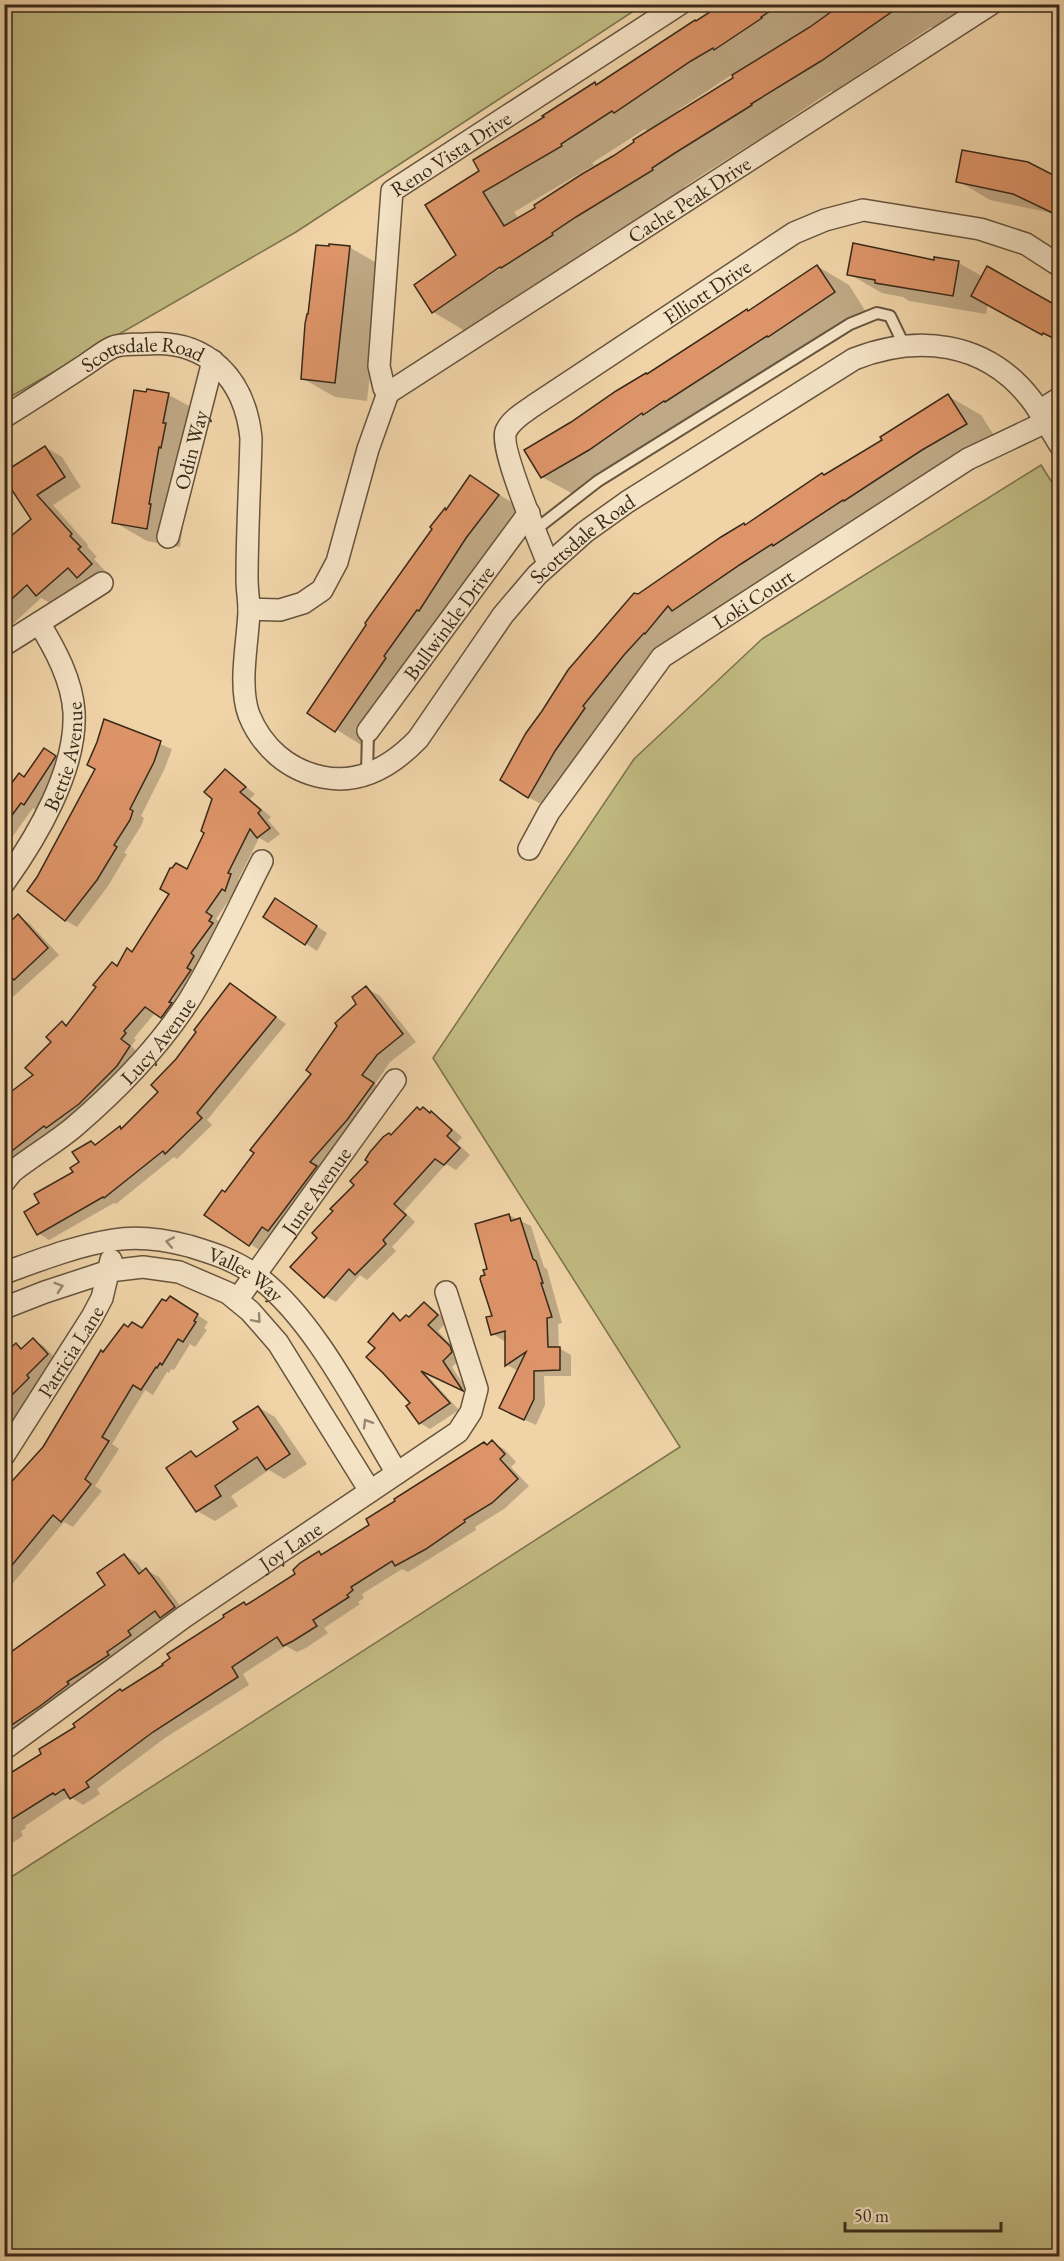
<svg xmlns="http://www.w3.org/2000/svg" width="1064" height="2261" font-family="'EB Garamond',serif">
  <style>
    .green { fill: #c1bb82; stroke: #7c724e; stroke-width: 1.5 }
    .shadow { fill: #0003; fill-rule: evenodd }
    .building { fill: #dd9468; stroke: #382919; stroke-width: 1.5 }
    .lines { fill: none; stroke-linecap: round; stroke-linejoin: round }
    .service-casing { stroke: #66543d; stroke-width: 14 }
    .minor-casing { stroke: #66543d; stroke-width: 24 }
    .service { stroke: #f5e3c6; stroke-width: 10 }
    .minor { stroke: #f5e3c6; stroke-width: 21 }
    .oneway { stroke: #968670 }
    .labels { text-anchor: middle; dominant-baseline: central; stroke-width: 6; stroke-linejoin: round; paint-order: stroke }
    .street-label { font-size: 21px; fill: #382919; stroke: #f5e3c6 }
  </style>
  <rect width="100%" height="100%" fill="#f0d4a8"/>
  <filter id="stains"><feTurbulence type="fractalNoise" baseFrequency=".00333" numOctaves="4"/><feColorMatrix values="0 0 0 0 .2 0 0 0 0 .09 0 0 0 0 .02 0 0 0 .5 -.17"/></filter>
  <radialGradient id="worn" r=".72"><stop offset=".6" stop-color="#630" stop-opacity="0"/><stop offset="1" stop-color="#630" stop-opacity=".3"/></radialGradient>
  <g class="green">
    <path d="M5 5H643L296 232 5 400Z"/>
    <path d="M1041 465 1060 495 1059 2256H5V1881L680 1447 433 1058 634 759 762 639Z"/>
  </g>
  <g class="shadow">
    <path d="M724 4H968L933 28 931 27 833 92 831 91 783 123 784 124 708 171 684 187 685 189 609 236 584 252 585 254 535 286 533 285 465 331 433 312 458 256 481 171 546 118 595 84 597 85ZM733 74 735 78 682 112 678 110ZM645 129 649 132 636 142 519 219 514 212 594 165 592 163ZM506 261 507 264 487 277V273Z"/>
    <path d="M1027 164 1060 180V218L1047 212 990 200 958 181Z"/>
    <path d="M349 247 382 266 367 401 335 397 302 378Z"/>
    <path d="M936 259 959 263 983 277 1034 295 1060 307V343L988 303 986 314 909 301 903 297 882 293 849 274 935 261Z"/>
    <path d="M817 266 849 285 866 312 802 355 575 495 542 477 647 376 750 312Z"/>
    <path d="M148 391 169 395 202 413 181 523 183 524 180 547 147 541 114 522Z"/>
    <path d="M948 396 981 415 999 443 700 626 604 745 561 815 528 797 638 595 884 440Z"/>
    <path d="M45 447 62 457 81 487 53 505 88 545 87 546 97 557 94 559 108 574 95 587 83 580 54 605 41 598 13 624 20 632 4 639V556L33 519 4 476Z"/>
    <path d="M470 477 531 514 369 750 309 712Z"/>
    <path d="M105 721 172 749 165 768 141 816 144 818 141 826 124 853 127 854 108 886 77 927 65 920 38 878 97 769Z"/>
    <path d="M55 756 66 763 36 810 33 808 8 843 19 856 4 868V786L12 785 25 778Z"/>
    <path d="M226 771 255 794 250 799 271 817 268 820 280 834 268 843 259 838 238 880 241 882 236 896 233 894 216 919 222 923 172 1023 155 1013 134 1038 136 1040 131 1046 140 1054 55 1132 4 1171V1099L35 1076 62 1023 68 1027 133 953 188 871 206 832Z"/>
    <path d="M287 907 327 933 317 951 266 917Z"/>
    <path d="M18 916 29 923 59 955 4 1005V930Z"/>
    <path d="M231 985 286 1024 207 1120 212 1125 177 1159 174 1157 116 1204 114 1203 49 1240 38 1233 41 1204 75 1172 91 1142 97 1145 120 1128 122 1130 160 1092 177 1060Z"/>
    <path d="M366 988 380 996 416 1042 390 1062 375 1084 386 1092 264 1253 206 1215 226 1194 313 1074Z"/>
    <path d="M423 1109 442 1120 462 1137 457 1143 470 1155 456 1170 446 1164 404 1211 415 1222 392 1247 396 1251 367 1280 360 1275 336 1302 325 1296 319 1238 391 1136Z"/>
    <path d="M509 1215 531 1226 544 1267 547 1269 562 1323 558 1324 559 1348 571 1355V1376H544L545 1405 536 1425 512 1414 518 1371 507 1365V1340L504 1341 493 1334 494 1317 487 1276Z"/>
    <path d="M182 1304 208 1322 204 1328 207 1330 195 1347 190 1344 174 1370 171 1369 169 1373 167 1372 153 1395 145 1390 112 1444 119 1449 95 1486 102 1491 73 1527 64 1522 8 1589 4 1587V1504L44 1448 104 1354 129 1328 143 1330Z"/>
    <path d="M425 1304 435 1310 447 1322 438 1331 460 1354 461 1358 452 1367 470 1394 426 1374 459 1410 430 1429 420 1423 413 1403 377 1348 393 1315 402 1321 410 1318Z"/>
    <path d="M33 1340 44 1346 58 1361 37 1382 39 1385 26 1398 33 1402 4 1452V1356L16 1345 23 1349Z"/>
    <path d="M258 1407 275 1417 307 1464 284 1479 269 1470 231 1496 238 1506 215 1521 197 1511 168 1468 192 1452 199 1457 240 1429Z"/>
    <path d="M492 1442 504 1449 516 1462 511 1467 529 1486 504 1509 475 1527 476 1530 408 1572 402 1569 362 1594 364 1598 358 1602 360 1604 324 1628 328 1633 306 1648 297 1652 286 1646 243 1674 249 1685 165 1738 97 1789 100 1794 83 1805 72 1798 65 1799 25 1826 26 1828 21 1831 23 1836 4 1848V1784L123 1692 165 1666 244 1603 247 1605 297 1574 319 1553 323 1555 371 1525Z"/>
    <path d="M124 1555 137 1563 144 1572 146 1570 159 1577 187 1615 4 1742V1675L107 1586Z"/>
  </g>
  <g class="building">
    <path d="M722 4H781L761 17 762 18 714 50 713 48 691 61 614 113 612 111 561 144 562 146 483 192 504 226 535 208 534 205 582 174 613 156 634 142 633 140 733 78 732 75 810 27 842 4H903L821 61 751 104 752 105 675 153 652 168 653 170 576 217 552 233 553 235 501 268 500 267 432 313 414 285 456 255 425 205 479 171 473 160 544 117 542 116 595 82 596 85 695 20 696 21Z"/>
    <path d="M962 150 1028 162 1059 178V216L1013 194 956 182Z"/>
    <path d="M853 243 934 260V257L959 261 953 296 875 283V280L847 275Z"/>
    <path d="M329 244 350 246 335 383 301 379 305 324 307 314H308L316 245 329 246Z"/>
    <path d="M817 265 835 292 768 337 767 336 665 402 664 401 643 415 642 413 589 450 541 478 524 450 571 422 616 391 646 373 647 374 747 309 748 311Z"/>
    <path d="M987 266 1059 307V341L1043 333 1042 335 971 296Z"/>
    <path d="M147 389 169 393 163 423H166L161 448 159 447 149 504H151L147 529 112 523 134 390 146 392Z"/>
    <path d="M948 394 967 424 922 450 844 501 843 500 773 546 772 544 741 564 672 611 668 606 645 634 644 633 624 655 583 706 585 708 555 751 528 798 500 780 526 733 542 711 568 670 634 593 638 594 721 537 744 523 745 525 822 473 824 475 882 440 880 437Z"/>
    <path d="M45 446 65 477 37 495 72 534 70 536 81 547 78 549 92 564 77 578 68 568 36 596 27 585 4 606V542L31 519 4 478V472Z"/>
    <path d="M470 475 499 495 466 538 419 611 417 610 384 656 386 658 335 732 307 713 366 625 365 623 432 529 430 527 445 508 446 510Z"/>
    <path d="M104 719 161 741 154 762 130 809 133 811 130 820 114 845 117 847 97 880 65 921 27 891 37 877 95 769 87 765 97 742Z"/>
    <path d="M44 748 56 756 24 805 21 803 4 826V778L11 784 19 773 24 777Z"/>
    <path d="M225 769 246 787 240 792 261 810 258 813 270 828 257 838 250 829 228 873 231 874 225 891 222 889 206 912 212 916 209 921 213 923 191 953 194 956 187 968 191 970 169 1002 172 1003 161 1018 145 1007 124 1031 126 1033 121 1039 130 1046 117 1066 79 1104 46 1128 44 1126 4 1157V1097L33 1075 25 1068 51 1042 46 1037 62 1021 66 1026 96 987 93 985 112 962 117 966 127 948 132 952 169 894 160 889 170 868H172L176 863 187 869 204 833 201 831 212 799 204 792Z"/>
    <path d="M275 898 317 926 305 945 263 917Z"/>
    <path d="M18 914 48 948 14 980 4 970V928Z"/>
    <path d="M230 983 276 1017 197 1113 202 1118 165 1154 163 1151 104 1198 103 1197 37 1235 24 1212 39 1203 34 1194 73 1172 70 1168 79 1162 72 1152 91 1141 95 1145 120 1126 121 1129 158 1092 151 1085 176 1059 196 1032 194 1030Z"/>
    <path d="M366 986 403 1034 377 1055 362 1075 374 1083 347 1120 310 1162 317 1166 281 1214 268 1231 262 1227 249 1246 204 1215 222 1190 225 1192 254 1153 250 1150 311 1074 306 1070 337 1026 335 1023 356 1004 352 997Z"/>
    <path d="M417 1107 420 1110 423 1107 430 1113 431 1111 452 1130 447 1136 460 1148 444 1165 435 1159 394 1204 406 1215 383 1240 386 1244 355 1275 349 1269 324 1298 290 1267 317 1238 312 1233 333 1211 330 1209 354 1185 350 1181 368 1162 365 1160 370 1152 383 1137 389 1133 391 1135Z"/>
    <path d="M509 1214 511 1221 520 1218 533 1259 536 1261 543 1283H541L552 1317 547 1318 548 1347H560V1370L534 1371V1399L524 1420 499 1408 526 1352 505 1366V1331L491 1335 486 1317 492 1316 480 1279 481 1276 485 1275 483 1270 487 1269 475 1224Z"/>
    <path d="M170 1296 198 1314 194 1321 196 1322 183 1342 178 1339 162 1365 160 1363 157 1368 156 1367 141 1390 133 1385 102 1437 109 1441 85 1479 91 1484 74 1506 61 1522 53 1515 4 1575V1490L43 1447 101 1350 103 1352 124 1324 128 1327 132 1322 142 1328 162 1299 166 1301Z"/>
    <path d="M424 1302 438 1315 428 1325 450 1346 452 1352 443 1361 463 1391 421 1371 450 1403 419 1424 406 1406 410 1403 383 1373 366 1357 375 1348 368 1342 393 1313 400 1321 406 1315 409 1317Z"/>
    <path d="M33 1338 48 1354 27 1375 29 1378 4 1403V1354L16 1343 21 1349Z"/>
    <path d="M258 1406 290 1454 266 1470 257 1457 215 1486 221 1496 196 1512 166 1468 191 1451 196 1457 238 1429 233 1422Z"/>
    <path d="M492 1440 505 1454 500 1459 518 1479 492 1503 464 1520 465 1522 426 1549 395 1566 392 1561 351 1587 353 1590 347 1595 349 1597 313 1620 317 1626 293 1641 283 1646 277 1637 232 1667 238 1677 153 1732 86 1782 89 1787 70 1799 64 1789 55 1795 53 1793 4 1824V1777L41 1754 39 1749 75 1727 73 1724 120 1689 122 1691 163 1665 162 1664 170 1658 167 1654 217 1622 224 1617 223 1615 244 1602 246 1605 251 1602 295 1574 293 1570 300 1563 319 1551 321 1555 369 1525 366 1519 395 1501 394 1499 484 1442 487 1445Z"/>
    <path d="M124 1554 139 1574 146 1568 175 1607 160 1618 155 1611 128 1631 131 1635 107 1652 109 1655 67 1682 69 1684 40 1706 4 1730V1657L105 1585 97 1573Z"/>
  </g>
  <g class="lines">
    <g class="service-casing">
      <g id="service">
        <path d="M535 530 598 481 850 324 877 313 890 316 904 345"/>
        <path d="M367 774 368 731"/>
      </g>
    </g>
    <g class="minor-casing">
      <g id="minor">
        <path id="s1" d="M388 393 991 4"/>
        <path id="s2" d="M388 393 384 388 379 366 392 191 680 4"/>
        <path d="M1039 411 1060 398"/>
        <path id="s3" d="M4 417C30 401 56 384 82 367 92 361 102 352 113 347 121 344 135 344 145 344 207 338 245 379 251 438 250 485 247 532 247 579 247 590 249 600 249 611 248 642 238 685 249 715 262 747 288 770 322 777 360 785 392 766 418 739L503 615 537 575 585 532 627 502 854 359C917 334 985 341 1030 398 1041 412 1050 429 1060 445"/>
        <path id="s4" d="M168 537 213 361"/>
        <path id="s5" d="M548 564C540 542 499 448 506 431 511 420 523 413 533 406L794 233 825 220 863 210 980 229 1026 244 1060 266"/>
        <path d="M249 609 280 610 303 603 322 590 337 562 368 449 388 393"/>
        <path d="M4 645 102 583"/>
        <path id="s6" d="M368 731 529 513"/>
        <path id="s7" d="M529 849 549 812 662 657 968 459 1046 422"/>
        <path id="s8" d="M4 883C37 837 77 769 74 712 72 680 55 649 39 623"/>
        <path id="s9" d="M4 1182 12 1172C32 1156 55 1143 74 1127 116 1091 158 1048 188 1002 216 957 238 908 262 861"/>
        <path id="s10" d="M4 1273C40 1260 75 1246 113 1240 137 1236 166 1240 189 1246 212 1253 235 1260 255 1275 313 1316 360 1412 397 1473"/>
        <path id="s11" d="M237 1300 395 1080"/>
        <path d="M4 1308 45 1292 109 1271 143 1267 179 1272 228 1293 250 1311 278 1343 370 1491"/>
        <path id="s12" d="M4 1455 92 1317 102 1298 111 1260"/>
        <path id="s13" d="M4 1749 184 1617 458 1432 471 1412 477 1389 446 1292"/>
      </g>
    </g>
    <use href="#service" class="service"/>
    <use href="#minor" class="minor"/>
  </g>
  <defs><path id="oneway-chevron" d="M-2-3.5L2.5 0L-2 3.5" fill="none" stroke-width="1.6" stroke-linecap="round" stroke-linejoin="round" transform="scale(1.5)"/></defs>
  <g class="oneway">
    <use href="#oneway-chevron" transform="translate(170 1242) rotate(-169)"/>
    <use href="#oneway-chevron" transform="translate(59 1287) rotate(-18)"/>
    <use href="#oneway-chevron" transform="translate(257 1319) rotate(49)"/>
    <use href="#oneway-chevron" transform="translate(367 1423) rotate(-121)"/>
  </g>
  <g class="labels">
    <g class="street-label">
      <text stroke="none"><textPath href="#s2" startOffset="274">Reno Vista Drive</textPath></text>
      <text stroke="none"><textPath href="#s1" startOffset="358">Cache Peak Drive</textPath></text>
      <text stroke="none"><textPath href="#s5" startOffset="386">Elliott Drive</textPath></text>
      <text stroke="none"><textPath href="#s3" startOffset="158">Scottsdale Road</textPath></text>
      <text stroke="none"><textPath href="#s4" startOffset="90">Odin Way</textPath></text>
      <text stroke="none"><textPath href="#s3" startOffset="1068">Scottsdale Road</textPath></text>
      <text stroke="none"><textPath href="#s7" startOffset="342">Loki Court</textPath></text>
      <text stroke="none"><textPath href="#s6" startOffset="135">Bullwinkle Drive</textPath></text>
      <text stroke="none"><textPath href="#s8" startOffset="142">Bettie Avenue</textPath></text>
      <text stroke="none"><textPath href="#s9" startOffset="210">Lucy Avenue</textPath></text>
      <text stroke="none"><textPath href="#s11" startOffset="135">June Avenue</textPath></text>
      <text stroke="none"><textPath href="#s10" startOffset="255">Vallee Way</textPath></text>
      <text stroke="none"><textPath href="#s12" startOffset="123">Patricia Lane</textPath></text>
      <text stroke="none"><textPath href="#s13" startOffset="351">Joy Lane</textPath></text>
    </g>
  </g>
  <rect width="1064" height="2261" fill="none" stroke="#f0d4a8" stroke-width="24"/>
  <rect x="6" y="6" width="1052" height="2249" fill="none" stroke="#382919" stroke-width="3"/>
  <rect x="12" y="12" width="1040" height="2237" fill="none" stroke="#382919" stroke-width="1.5"/>
  <path d="M845 2222v9h156v-9" fill="none" stroke="#382919" stroke-width="3"/>
  <text x="854" y="2222" font-size="18" fill="#382919" stroke="#f5e3c6" stroke-width="4.5" paint-order="stroke">50 m</text>
  <rect width="100%" height="100%" filter="url(#stains)"/>
  <rect width="100%" height="100%" fill="url(#worn)"/>
</svg>
